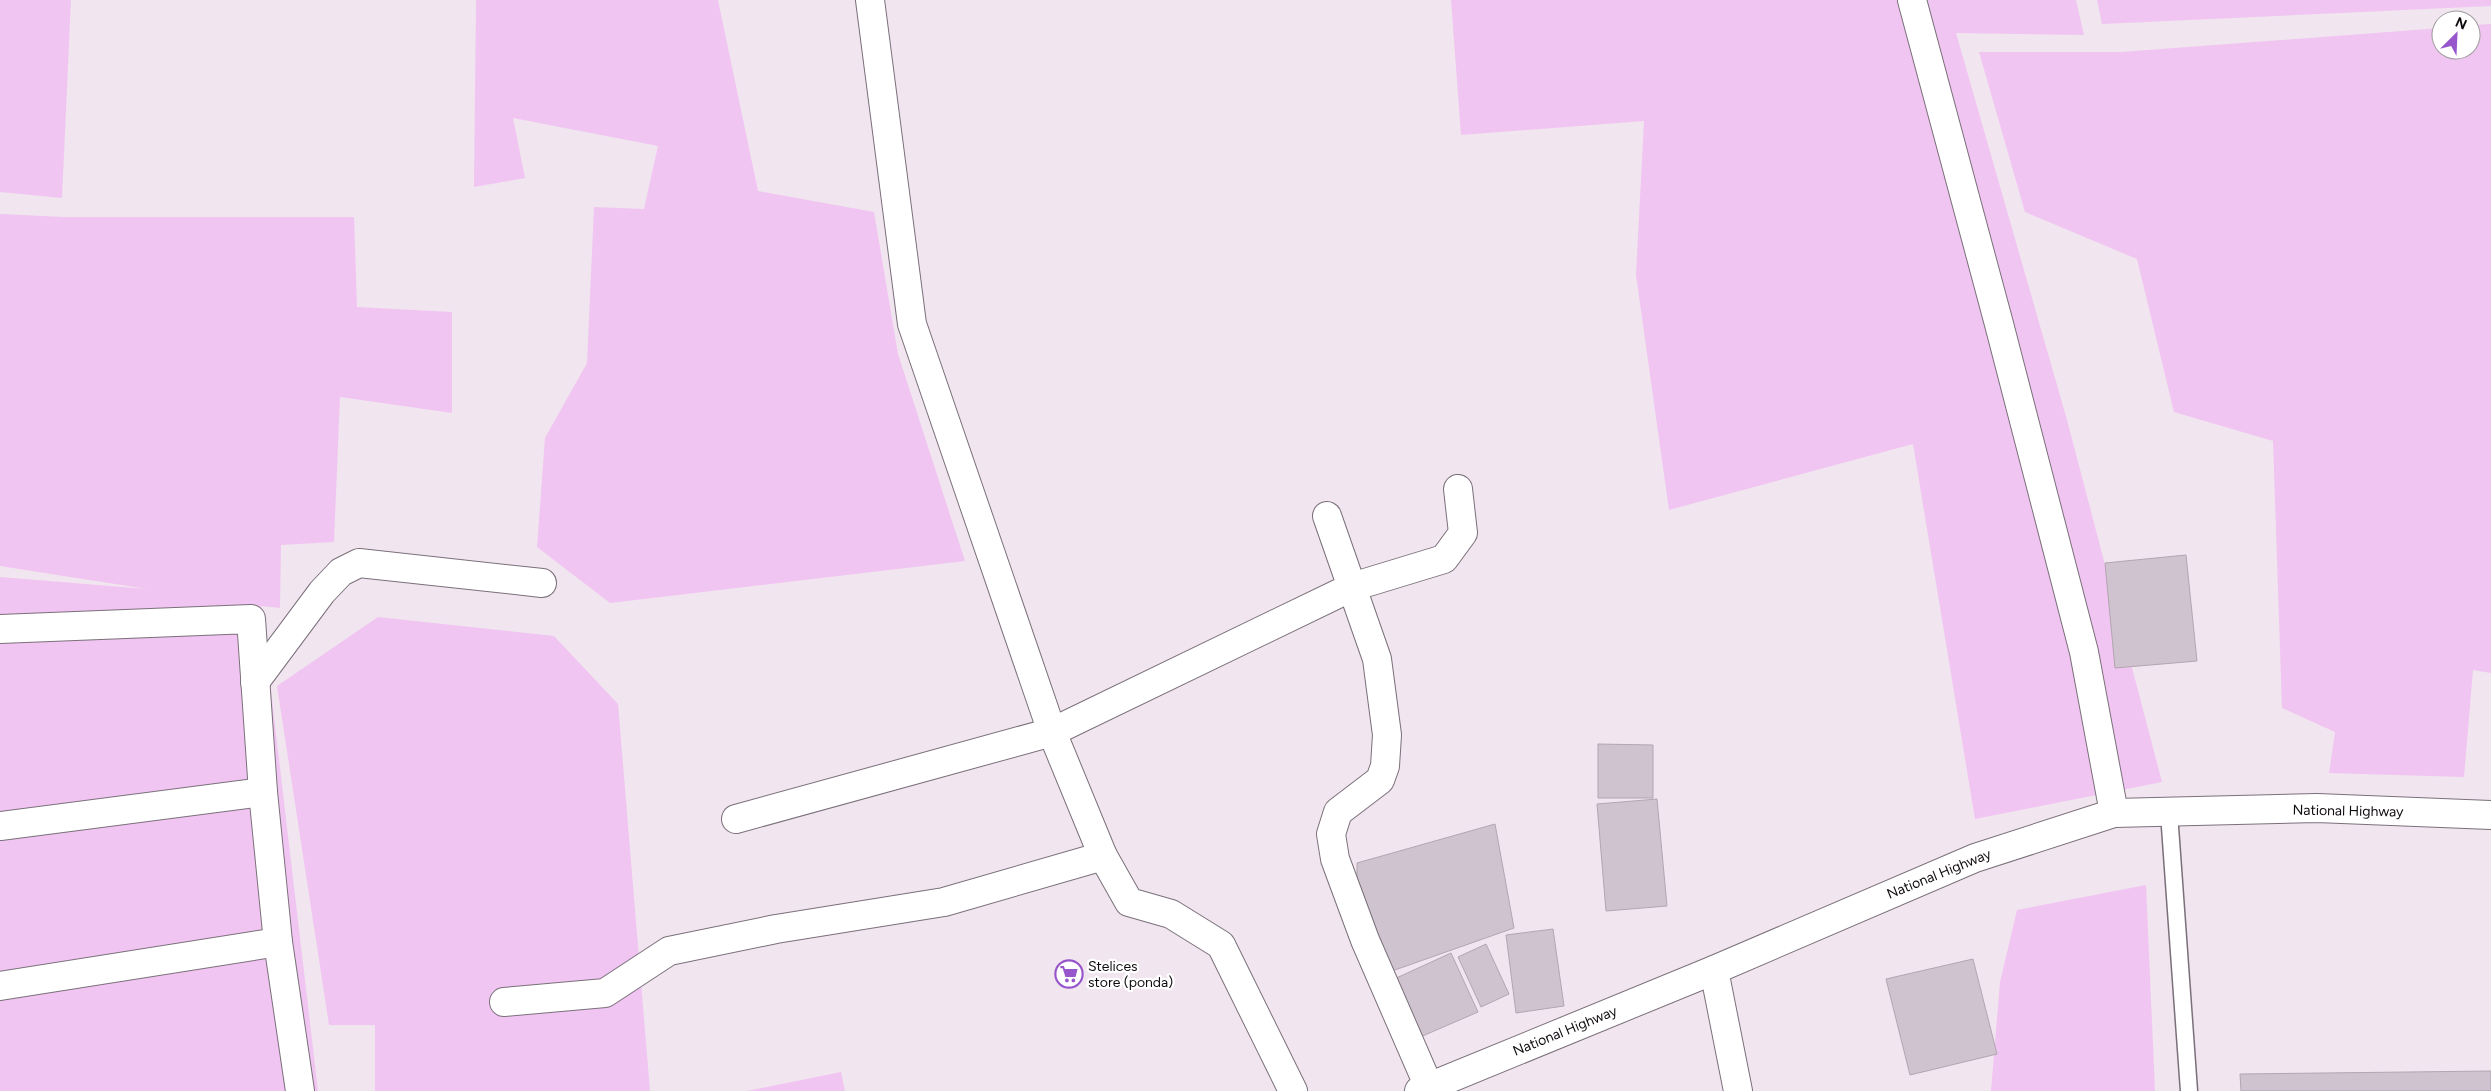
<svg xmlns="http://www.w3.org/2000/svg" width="2491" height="1091" font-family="Figtree,sans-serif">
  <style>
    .green { fill: #f1c5f1 }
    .building { fill: #cec3ce; stroke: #b1a6b1 }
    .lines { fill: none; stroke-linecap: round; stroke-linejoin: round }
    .service-casing { stroke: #7a707a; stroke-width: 19 }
    .minor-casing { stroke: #7a707a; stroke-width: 30 }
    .primary-casing { stroke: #7a707a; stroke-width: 30 }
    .service { stroke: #fff; stroke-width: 16 }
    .minor { stroke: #fff; stroke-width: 28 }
    .primary { stroke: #fff; stroke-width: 28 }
    .labels { text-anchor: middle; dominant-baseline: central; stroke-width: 4.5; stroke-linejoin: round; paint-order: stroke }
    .street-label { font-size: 14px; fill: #0f0b0f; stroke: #fff }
    .poi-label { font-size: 14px; fill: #0f0b0f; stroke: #fff; text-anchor: start }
  </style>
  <rect width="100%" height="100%" fill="#f1e5f0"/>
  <g class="green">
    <path d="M0 0H71L62 198 0 192Z"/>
    <path d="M476 0H718L758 191 874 212 898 354 965 561 610 603 537 547 545 438 587 363 594 207 644 209 658 146 513 118 525 178 474 187Z"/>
    <path d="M1451 0H2076L2084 35 1956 33 2067 420 2162 782 1975 819 1913 444 1669 510 1636 275 1644 121 1461 135Z"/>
    <path d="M2097 0H2491V6L2102 24Z"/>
    <path d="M2491 24V673L2473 670 2464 777 2329 773 2335 732 2282 708 2273 441 2174 412 2137 259 2025 212 1979 52H2121L2441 28V50H2471V25Z"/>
    <path d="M0 214 64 217H354L357 307 452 312V413L340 397 334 542 281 545 280 608 261 606 318 1091H0V577L147 589 0 566Z"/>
    <path d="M378 617 554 636 618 704 650 1091H375V1025H329L277 686Z"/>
    <path d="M2146 885 2155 1091H1991L2000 982 2017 910Z"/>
    <path d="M841 1072 845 1091H747Z"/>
  </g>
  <g class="building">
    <path d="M2186 555 2197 661 2115 668 2105 563Z"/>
    <path d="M1598 744 1653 745V798H1598Z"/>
    <path d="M1657 799 1667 906 1606 911 1597 804Z"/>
    <path d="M1495 824 1514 928 1392 971 1357 878V863Z"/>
    <path d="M1553 929 1564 1006 1516 1013 1506 935Z"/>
    <path d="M1486 944 1509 994 1481 1007 1458 957Z"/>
    <path d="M1451 953 1478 1012 1418 1038 1392 980Z"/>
    <path d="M1973 959 1997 1054 1910 1075 1886 979Z"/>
    <path d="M2491 1071V1091H2241L2240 1074Z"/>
  </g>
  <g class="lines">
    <g class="service-casing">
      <path id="service" d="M2169 813 2189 1091"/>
    </g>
    <g class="minor-casing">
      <g id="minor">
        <path d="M870 0 912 324 1052 732 1103 856 1129 902 1171 914 1221 945 1293 1091"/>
        <path d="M1912 0 1999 324 2084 652 2114 813"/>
        <path d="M1327 516 1377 659 1387 735 1385 766 1380 780 1338 812 1331 834 1335 859 1365 940 1429 1087"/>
        <path d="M0 629 251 619 263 792 278 942 300 1091"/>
        <path d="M255 682 322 592 341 572 359 563 542 583"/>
        <path d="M736 819 1052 732 1352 587 1444 559 1463 533 1458 489"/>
        <path d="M0 826 263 792"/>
        <path d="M1714 970 1738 1091"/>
        <path d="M0 986 278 942"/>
        <path d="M504 1002 605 993 669 951 776 929 944 902 1103 856"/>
      </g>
    </g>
    <g class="primary-casing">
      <path id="primary" d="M1419 1091 1714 970 1975 858 2114 813 2317 808 2491 815"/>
    </g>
    <use href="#service" class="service"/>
    <use href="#minor" class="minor"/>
    <use href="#primary" class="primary"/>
  </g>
  <defs>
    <g id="supermarket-ring" transform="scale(1.4375)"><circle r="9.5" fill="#fff" stroke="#9756cc" stroke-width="1.5"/><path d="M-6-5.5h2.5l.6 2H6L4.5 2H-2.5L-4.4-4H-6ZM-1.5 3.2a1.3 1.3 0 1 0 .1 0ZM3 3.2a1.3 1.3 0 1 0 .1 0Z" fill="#9756cc"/></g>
  </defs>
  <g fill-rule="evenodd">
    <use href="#supermarket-ring" x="1069" y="974"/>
  </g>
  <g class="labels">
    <g class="street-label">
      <text transform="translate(2348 811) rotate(1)">National Highway</text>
      <text transform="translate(1939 874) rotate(-22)">National Highway</text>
      <text transform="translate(1565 1031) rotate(-22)">National Highway</text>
    </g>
    <g class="poi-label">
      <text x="1088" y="966">Stelices<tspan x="1088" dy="16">store (ponda)</tspan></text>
    </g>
  </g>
  <g transform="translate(2456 35) rotate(24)"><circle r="24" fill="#ffffff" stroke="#9f9d9f"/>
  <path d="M0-4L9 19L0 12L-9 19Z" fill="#9756cc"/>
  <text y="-8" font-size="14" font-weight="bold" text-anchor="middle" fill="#0f0b0f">N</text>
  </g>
</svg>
